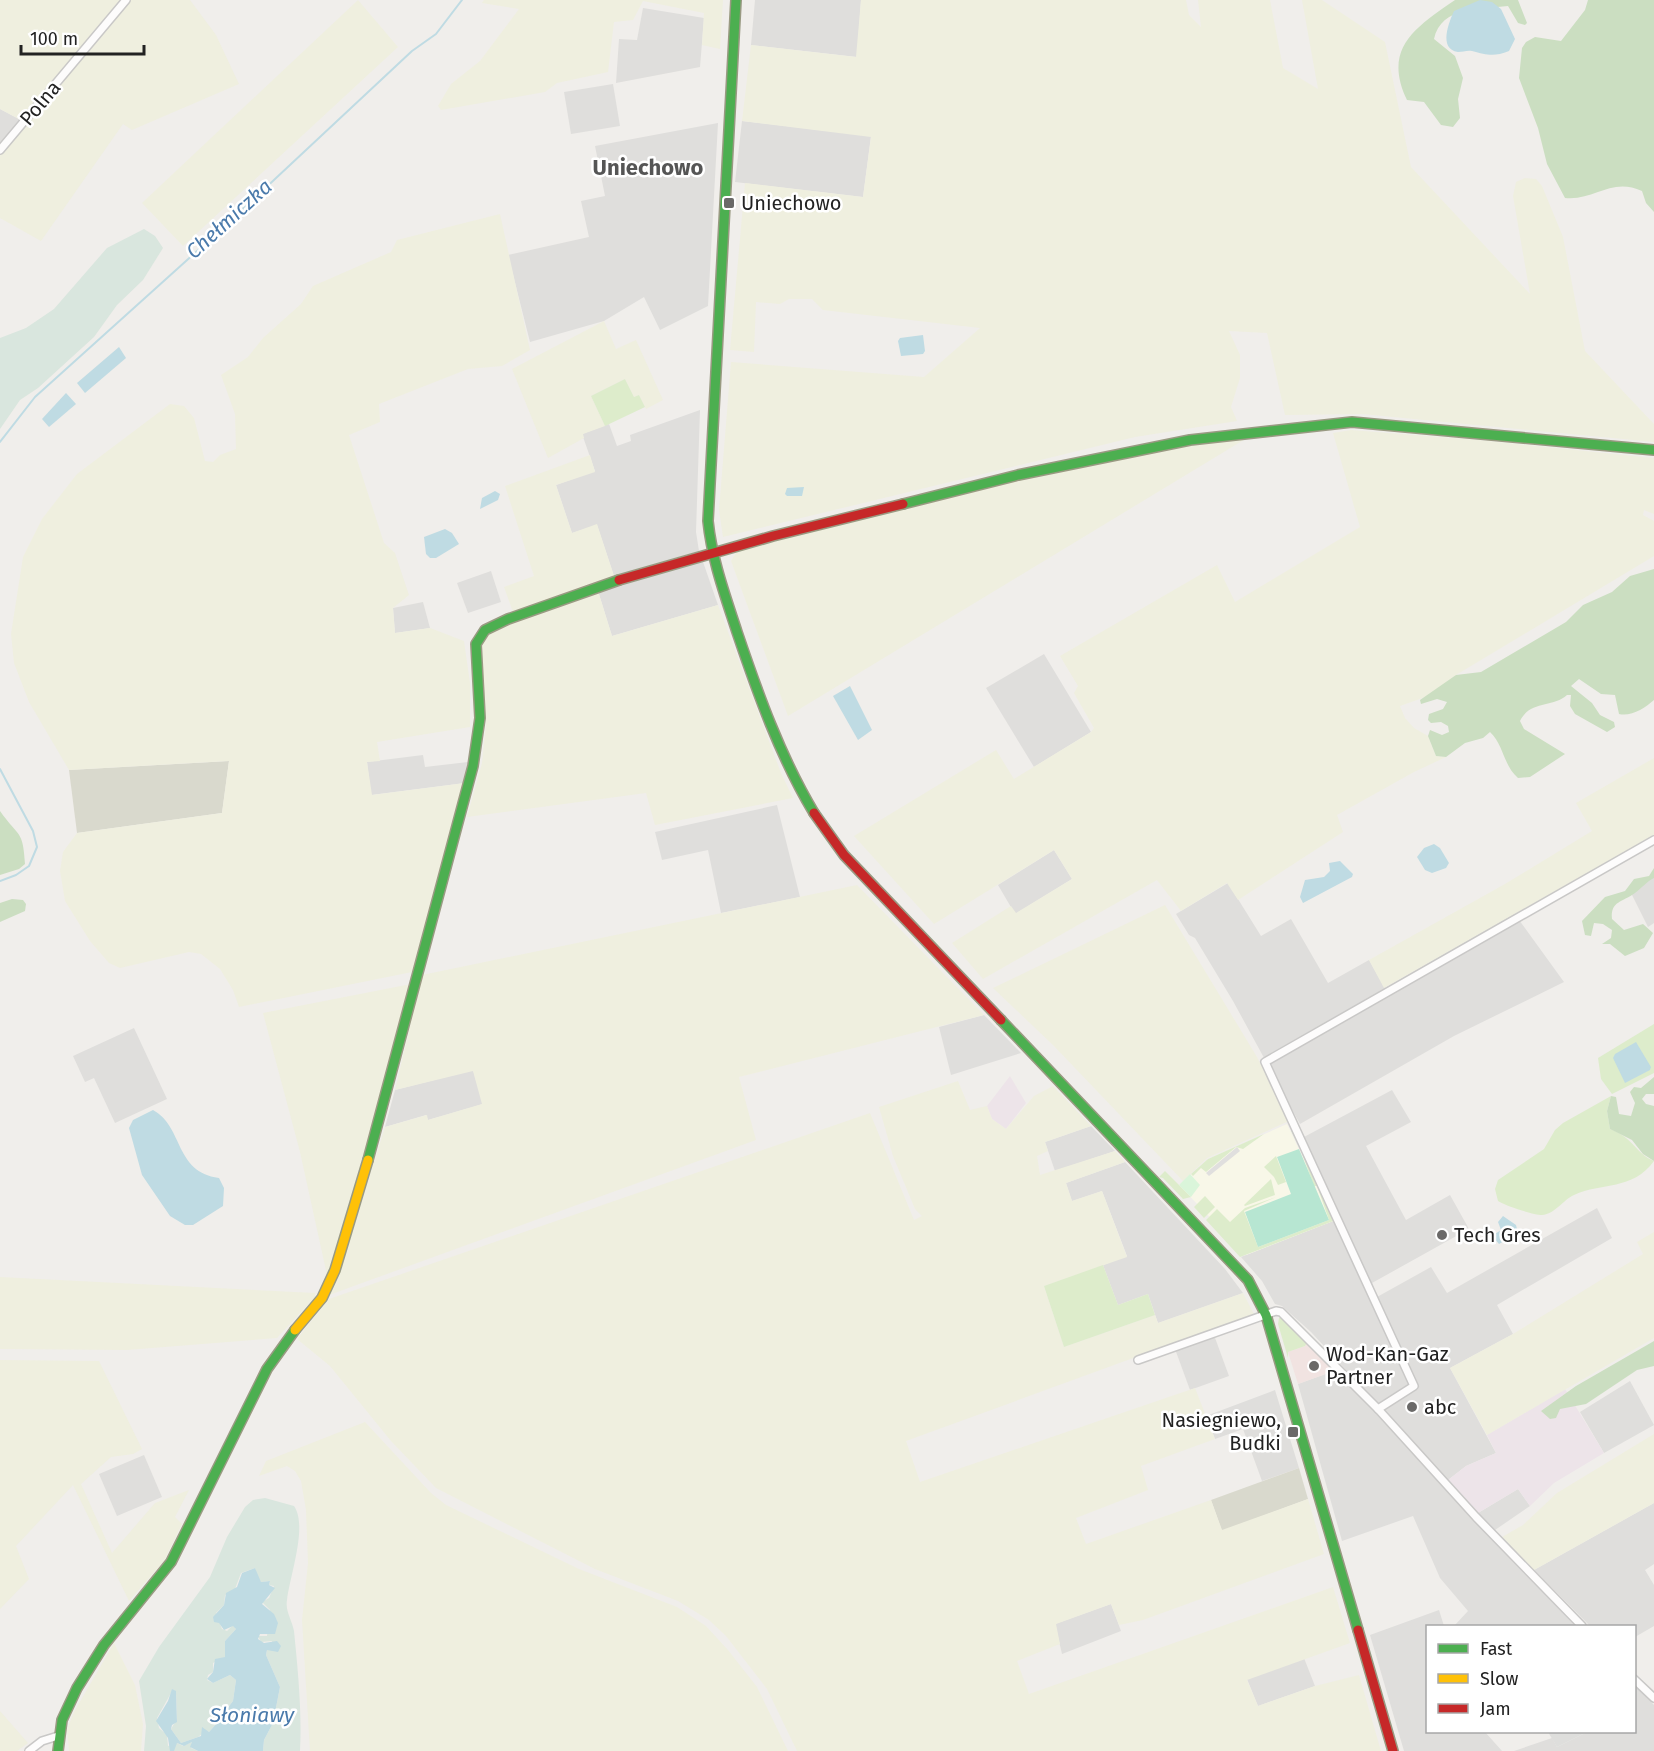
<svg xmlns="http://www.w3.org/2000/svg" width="1654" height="1751" font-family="'Fira Sans',sans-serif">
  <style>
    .residential { fill: #dfdedc }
    .commercial { fill: #f1e3e1 }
    .industrial { fill: #ede4e9 }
    .education { fill: #f8f7e8 }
    .religious { fill: #dededc }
    .construction { fill: #d9d9cd }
    .farmland { fill: #efefdf }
    .grass { fill: #ddeccb }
    .forest { fill: #cbdec1 }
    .wetland { fill: #d9e6de }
    .park { fill: #daf5da }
    .pitch { fill: #b7e6d2 }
    .parking { fill: #e0dfde }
    .water { fill: #bfdbe3 }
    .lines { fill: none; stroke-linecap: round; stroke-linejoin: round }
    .stream { stroke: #bfdbe3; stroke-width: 2 }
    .street-casing { stroke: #c9c8c7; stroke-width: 10 }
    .fast-casing { stroke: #999a82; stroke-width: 12 }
    .slow-casing { stroke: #999a82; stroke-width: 12 }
    .jam-casing { stroke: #999a82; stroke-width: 12 }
    .street { stroke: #fdfcfc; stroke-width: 7 }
    .fast { stroke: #4caf50; stroke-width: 9 }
    .slow { stroke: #ffc107; stroke-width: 9 }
    .jam { stroke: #c62828; stroke-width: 9 }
    .poi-dot { fill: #6a6968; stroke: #fff; stroke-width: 2 }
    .labels { text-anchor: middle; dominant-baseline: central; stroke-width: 5; stroke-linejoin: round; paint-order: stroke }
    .street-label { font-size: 20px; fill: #222; stroke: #fff }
    .poi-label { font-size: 20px; fill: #222; stroke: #fff; text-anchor: start }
    .water-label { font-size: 21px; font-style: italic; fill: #4a7aab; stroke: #fff }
    .quarter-label { font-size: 22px; font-weight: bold; fill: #555; stroke: #fff }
  </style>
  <rect width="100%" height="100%" fill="#f0eeeb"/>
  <g class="residential">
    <path d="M755 0H861L857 57 751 45Z"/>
    <path d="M643 8 704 18 700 67 616 83 619 39 637 40Z"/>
    <path d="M613 84 620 126 571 134 564 92Z"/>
    <path d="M0 109 21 120 0 143Z"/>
    <path d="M742 121 871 136 863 197 735 182Z"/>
    <path d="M718 123 708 306 660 330 644 297 604 321 530 342 508 255 589 237 581 201 605 196 595 146Z"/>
    <path d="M700 410 696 532 699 551 614 576 597 525 572 533 556 485 595 471 582 434 609 424 617 446 631 441 630 435Z"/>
    <path d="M702 559 718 605 612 636 598 591Z"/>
    <path d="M491 571 501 602 468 613 457 583Z"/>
    <path d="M423 602 430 628 395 633 393 608Z"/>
    <path d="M1044 654 1091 732 1034 767 986 688Z"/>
    <path d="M423 755 425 767 468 762 465 783 371 795 367 762Z"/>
    <path d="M777 805 800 897 721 913 708 850 662 860 655 832Z"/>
    <path d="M1054 850 1072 879 1015 914 998 885Z"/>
    <path d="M1654 876V923L1648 927 1629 889Z"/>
    <path d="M1228 883 1261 936 1291 919 1328 983 1369 960 1385 988 1514 913 1564 982 1454 1036 1300 1124 1233 1001 1195 938 1189 935 1176 914Z"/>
    <path d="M984 1015 1021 1053 951 1075 939 1027Z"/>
    <path d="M134 1028 167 1099 115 1123 94 1078 85 1082 73 1056Z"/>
    <path d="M473 1070 483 1104 428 1120 426 1115 385 1127 395 1090Z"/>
    <path d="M1392 1090 1411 1122 1366 1146 1406 1220 1450 1195 1469 1229 1372 1283 1377 1297 1431 1267 1447 1293 1597 1208 1612 1238 1497 1305 1513 1334 1450 1368 1496 1453 1466 1466 1448 1480 1311 1332 1282 1306 1275 1304 1262 1281 1241 1257 1341 1218 1304 1137Z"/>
    <path d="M1091 1126 1115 1151 1055 1171 1045 1142Z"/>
    <path d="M1125 1162 1225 1269 1243 1293 1158 1323 1148 1294 1118 1305 1103 1265 1127 1256 1102 1191 1072 1201 1066 1183Z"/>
    <path d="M1214 1335 1229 1376 1190 1390 1175 1349Z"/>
    <path d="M1336 1370 1434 1477 1575 1626H1454L1468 1611 1440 1578 1413 1516 1342 1541 1298 1384Z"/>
    <path d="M1630 1381 1654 1425 1604 1453 1580 1412Z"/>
    <path d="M1275 1390 1299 1468 1262 1481 1243 1429 1215 1439 1206 1416Z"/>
    <path d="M144 1455 162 1497 117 1516 99 1474Z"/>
    <path d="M1518 1489 1530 1506 1495 1530 1478 1513Z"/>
    <path d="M1654 1503V1564L1645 1570 1654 1585V1626L1635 1637 1634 1626H1590L1534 1570Z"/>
    <path d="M1111 1604 1121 1631 1062 1654 1055 1624Z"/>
    <path d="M1439 1610 1444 1626H1428V1732H1485L1502 1751H1404L1370 1635Z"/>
    <path d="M1304 1658 1315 1686 1258 1706 1247 1679Z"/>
    <path d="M1635 1686 1654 1705V1751H1514L1552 1738 1557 1747 1587 1732H1634Z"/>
  </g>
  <path class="commercial" d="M1308 1341 1337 1370 1298 1384 1288 1352 1305 1346Z"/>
  <g class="industrial">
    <path d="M1010 1076 1026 1103 1006 1129 992 1119 987 1106Z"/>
    <path d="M1565 1389 1604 1453 1554 1483 1530 1506 1518 1489 1478 1513 1448 1480 1466 1466 1496 1453 1487 1435Z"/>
  </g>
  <path class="education" d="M1287 1124 1333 1221 1246 1255 1179 1185 1208 1159Z"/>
  <path class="religious" d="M1548 1732H1587L1557 1747Z"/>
  <g class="construction">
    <path d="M229 761 222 813 77 833 69 770Z"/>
    <path d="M1299 1468 1308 1499 1222 1531 1211 1500Z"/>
  </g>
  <g class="farmland">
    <path d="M0 0H190L216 35 239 84 132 130 123 124 41 241 0 218V155L28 124 0 109Z"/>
    <path d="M358 0 398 47 183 246 142 203Z"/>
    <path d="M484 0H723L720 49 702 45 704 13 643 1 633 20 614 22 608 72 557 83 545 92 441 110 438 106 451 84 480 61 519 9 482 3Z"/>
    <path d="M861 0H1186L1189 15 1201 27 1198 0H1270L1283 68 1318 89 1302 0H1322L1385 42 1411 167 1530 294 1513 196 1516 182 1525 178 1536 179 1542 186 1563 237 1585 351 1654 424V442L1362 414 1285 415 1267 333 1229 331 1240 355V378L1231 407 1237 421 1135 437 723 537 719 510 731 362 924 377 980 328 823 310 812 299H789L780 304 756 302 754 352 730 350 745 183 863 197 871 137 742 121 751 45 856 57Z"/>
    <path d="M500 214 530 350 502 366 468 369 379 404 380 422 349 435 384 543 395 553 409 595 393 608 395 633 430 628 464 641 470 683V727L377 742 380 761 367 762 372 795 465 783 412 972 239 1007 233 990 220 969 201 954 189 952 120 968 109 963 90 941 65 901 60 871 63 852 77 833 222 813 229 761 69 770 29 702 14 663 11 634 23 557 42 519 77 474 170 404 184 406 194 418 205 461 213 462 220 455 236 449 235 414 221 375 248 357 263 338 301 304 313 286 391 252 397 240Z"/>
    <path d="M604 321 616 349 636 340 663 400 646 409 639 395 634 397 625 379 591 396 605 426 583 434 584 438 548 458 512 369Z"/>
    <path d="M1351 430 1478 440 1654 458V514L1644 510 1643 515 1654 521V556L1456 675 1431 695 1400 706 1405 718 1414 728 1428 736 1436 756 1446 757 1414 772 1337 815 1343 832 1238 900 1227 883 1181 911 1157 880 983 979 952 943 1011 906 1016 913 1072 879 1054 850 934 924 854 836 996 750 1014 779 1091 732 1094 728 1074 693 1078 686 1060 656 1217 565 1235 602 1360 527 1333 433Z"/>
    <path d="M1247 438 788 716 731 561 737 551 1014 481 1182 447Z"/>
    <path d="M590 455 595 472 556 485 572 533 597 524 614 576 513 612 504 587 534 576 505 486Z"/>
    <path d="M598 591 612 636 718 605 781 773 793 798 655 825 646 793 467 817 482 763 486 723 480 646 488 635 502 626Z"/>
    <path d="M1654 758V835L1384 988 1369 960 1505 884 1592 831 1576 803Z"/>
    <path d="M857 885 984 1015 739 1077 756 1140 329 1295 352 1233 385 1127 427 1115 428 1120 482 1104 473 1071 395 1090 422 975Z"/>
    <path d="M1165 905 1257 1057 1289 1121 1207 1158 1183 1181 1053 1045 993 988Z"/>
    <path d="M406 985 411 986 331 1271 327 1275 300 1152 263 1013Z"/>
    <path d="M958 1081 970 1110 987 1106 992 1119 1006 1129 1034 1096 1053 1086 1091 1126 1045 1142 1048 1151 1037 1156 1040 1175 1115 1151 1125 1162 1066 1183 1072 1201 1102 1191 1127 1257 1044 1286 1064 1347 1155 1315 1158 1323 1243 1293 1254 1314 906 1441 920 1482 1195 1388 1215 1439 1141 1466 1148 1490 1076 1518 1086 1544 1211 1500 1222 1530 1308 1499 1324 1554 1143 1620 1119 1625 1111 1604 1056 1624 1060 1644 1017 1661 1029 1694 1333 1587 1350 1643 1247 1680 1258 1706 1315 1686 1359 1675 1381 1751H797L767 1689 726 1636 709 1620 678 1601 595 1569 436 1488 391 1441 330 1366 297 1339 329 1299 870 1113 914 1220 922 1216 915 1209 893 1156 879 1107Z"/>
    <path d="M1654 1232V1338L1487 1435 1450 1368 1513 1334 1643 1254 1637 1242Z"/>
    <path d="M0 1277 315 1293V1297L277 1338 127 1350 0 1349Z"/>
    <path d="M0 1360 99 1361 142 1449 133 1454 111 1457 81 1484 112 1553 155 1503 189 1490 175 1517 182 1524 164 1561 129 1601 73 1485 16 1546 29 1579 0 1609Z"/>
    <path d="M365 1422 431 1493 446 1505 579 1569 677 1607 706 1626 728 1650 757 1687 788 1751H310L302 1620 308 1563 306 1510 301 1481 295 1471 287 1466 259 1476 266 1461Z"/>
    <path d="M1654 1434V1503L1534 1570 1502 1537 1523 1525 1557 1493Z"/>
    <path d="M114 1643 135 1685 143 1724 141 1751H69L67 1729 74 1712Z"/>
    <path d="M0 1711 28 1743 17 1751H0Z"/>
  </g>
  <g class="grass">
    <path d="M625 379 634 397 639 395 645 407 605 426 591 396Z"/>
    <path d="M1654 1024V1073L1612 1094 1601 1079 1598 1058Z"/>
    <path d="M1611 1096 1607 1111 1610 1129C1634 1138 1636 1154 1654 1161 1632 1191 1602 1182 1574 1195 1563 1200 1555 1214 1542 1215 1533 1215 1506 1206 1498 1201L1495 1189 1498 1180 1544 1149 1555 1130 1563 1123Z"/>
    <path d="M1291 1131 1296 1133 1336 1220 1240 1257 1206 1220 1217 1209 1230 1222 1245 1208 1276 1197 1244 1211 1258 1247 1329 1220 1317 1186H1314L1300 1148Z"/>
    <path d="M1264 1134 1243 1149 1236 1147 1206 1172 1201 1168 1193 1176 1191 1174 1208 1159Z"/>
    <path d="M1276 1156 1286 1182 1278 1185 1274 1177 1264 1167Z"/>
    <path d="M1165 1171 1191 1197 1183 1199 1163 1178 1159 1177Z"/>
    <path d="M1271 1179 1275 1195 1245 1206 1244 1205Z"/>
    <path d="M1205 1196 1215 1207 1204 1218 1194 1207Z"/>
    <path d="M1103 1265 1118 1305 1148 1294 1155 1315 1064 1347 1044 1286Z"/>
    <path d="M1279 1318H1285L1308 1341 1305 1346 1288 1352V1358L1278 1324Z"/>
  </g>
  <g class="forest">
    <path d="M1455 0H1518L1527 23 1525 25 1518 23 1508 6C1481 9 1441 6 1434 39L1455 56 1463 78 1458 99 1460 118 1453 127 1441 125 1424 102 1407 100C1382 48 1416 27 1455 0Z"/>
    <path d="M1588 0H1654V212L1646 203 1642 191C1611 177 1595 201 1565 198L1547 164 1538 128 1519 78 1522 48 1526 42 1535 37 1561 41 1585 10Z"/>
    <path d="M1654 569V700C1645 708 1631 717 1619 714L1615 695 1601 694 1579 679 1571 686 1592 703 1600 715 1614 722 1615 727 1607 732 1575 714 1570 706 1571 695H1567C1553 708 1530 700 1520 721L1524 729 1565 754 1530 777 1518 778C1503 765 1504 745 1490 732L1483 738 1465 743 1446 757 1436 756 1428 736 1430 730 1442 735 1449 732 1448 726 1441 722 1431 723 1428 720 1429 714 1443 709 1447 702 1437 699 1421 704 1420 700 1456 675 1481 672 1566 622 1583 605 1612 592 1630 576Z"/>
    <path d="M0 811C19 838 23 829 25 864L19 869 0 875Z"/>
    <path d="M1654 868V878C1646 882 1642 888 1635 893 1623 902 1610 901 1612 919L1624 930 1643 924 1653 933 1644 948 1625 956 1610 944H1602L1611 938 1612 930 1603 924 1594 923 1591 936 1585 935 1582 921 1605 897 1625 891 1634 879 1649 876Z"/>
    <path d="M12 899 23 900 26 904 25 911 0 922V903Z"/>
    <path d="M1654 1077V1094H1646L1642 1099 1646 1104 1654 1106V1161L1643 1154 1632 1140 1610 1129 1607 1111 1611 1096 1616 1097 1619 1114 1631 1116 1635 1103 1630 1092 1634 1087 1641 1088Z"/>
    <path d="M1654 1341V1366L1637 1370 1586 1404 1560 1409 1556 1418 1550 1419 1541 1411 1576 1386Z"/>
  </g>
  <g class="wetland">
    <path d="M144 229 155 236 163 248 143 280 117 305 94 337 38 388 20 400 0 429V338L26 328 54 309 107 248Z"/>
    <path d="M265 1498 294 1506C308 1526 290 1575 287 1600 285 1611 292 1620 294 1631 298 1671 302 1711 300 1751H263L264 1740 273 1723 280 1687 266 1655 267 1650H271L272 1641 261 1642 258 1636H267L270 1610 262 1602 269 1598 274 1586 269 1585 270 1581 261 1582 256 1574 255 1568 241 1573 235 1589 225 1595 224 1605 216 1613 222 1629 227 1631 233 1625 236 1629 225 1641V1657L213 1663V1672L208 1675 207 1680 213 1683 230 1675 236 1680 233 1701 226 1710 228 1718 219 1721 209 1732 206 1731 198 1737 181 1743 171 1729 177 1719 176 1691 171 1693 157 1718 159 1728 167 1735 168 1746 177 1743 183 1746 192 1742 191 1748 198 1751H144L146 1726 139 1681 159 1647 210 1577 227 1537 245 1507 253 1500Z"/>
  </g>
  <path class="park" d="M1190 1174 1200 1185 1191 1197 1179 1185Z"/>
  <path class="pitch" d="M1299 1149 1329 1220 1258 1247 1245 1212 1291 1194 1277 1157Z"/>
  <path class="parking" d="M1237 1147 1240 1151 1209 1176 1206 1173Z"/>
  <g class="water">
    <path d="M1480 0 1492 2 1501 9 1515 39 1509 51C1494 57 1487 55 1472 51 1467 50 1463 52 1458 52 1438 49 1449 22 1454 11Z"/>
    <path d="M923 335 925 351 923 354 901 356 898 341 900 338Z"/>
    <path d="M119 347 126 358 85 393 77 383Z"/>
    <path d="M66 393 76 404 49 427 42 419Z"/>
    <path d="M804 487 802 496H787L785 494 787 488Z"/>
    <path d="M495 491 500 494 498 500 480 509 482 498Z"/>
    <path d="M445 529 452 533 459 544 436 558H430L426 554 424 537Z"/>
    <path d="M850 686 872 730 858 740 833 696Z"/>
    <path d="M1434 844 1440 848 1449 863 1446 868 1432 873 1425 870 1417 857 1424 848Z"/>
    <path d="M1340 861 1353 874 1352 877 1303 903 1300 897 1305 880 1324 877 1330 871 1329 863Z"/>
    <path d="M1636 1042 1651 1067 1650 1070 1625 1083 1613 1058 1615 1054Z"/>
    <path d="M153 1110C184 1127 174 1172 219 1178L224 1188 223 1206 193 1225H185L170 1216 142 1175 129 1128 133 1120Z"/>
    <path d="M1503 1216 1516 1225 1518 1233 1499 1244 1492 1236 1501 1230 1498 1222Z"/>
    <path d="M255 1568 261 1582 270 1581 269 1585 275 1588 262 1604 274 1614 278 1623 275 1634H260L258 1639 264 1643 277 1641 281 1646 278 1652 267 1650 266 1655 280 1687 273 1723 264 1740 263 1751H198L190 1747 192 1742 184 1746 177 1743 174 1751H170L168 1738 156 1721 168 1701 172 1689 176 1691 177 1722 172 1725 171 1729 181 1743 201 1736 202 1727 209 1732 219 1721 228 1718 226 1710 233 1701 236 1680 230 1675 213 1683 207 1679 213 1672 215 1659 225 1657V1641L236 1629 233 1626 224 1630 219 1623 214 1622 213 1617 224 1605 226 1593 237 1587 242 1573Z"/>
  </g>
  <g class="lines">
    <g class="stream">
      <path d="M0 442 35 397 216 234 412 51 436 34 462 0"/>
      <path d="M0 769 33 831 37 847 29 866 16 875 0 881"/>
    </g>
    <g class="street-casing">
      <g id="street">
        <path d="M0 150 126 0"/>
        <path d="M1138 1360 1276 1311 1281 1312 1378 1409 1476 1517 1582 1626"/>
        <path d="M1378 1409 1414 1386 1265 1062 1654 840"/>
        <path d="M1634 1679 1654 1698"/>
        <path d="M29 1751 42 1741 58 1736"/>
      </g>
    </g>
    <g class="fast-casing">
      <g id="fast">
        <path d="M736 0 708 521C712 560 725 595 737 632 758 694 780 756 814 813"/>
        <path d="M903 504 1018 475 1190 440 1352 422 1654 450"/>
        <path d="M1001 1020 1248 1280 1266 1315 1358 1630"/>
        <path d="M368 1160 473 766 480 718 476 644 485 630 508 619 619 580"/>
        <path d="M58 1751 62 1720 77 1688 104 1645 171 1562 267 1369 295 1330"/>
      </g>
    </g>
    <g class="slow-casing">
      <path id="slow" d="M295 1330 322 1298 335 1270 368 1160"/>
    </g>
    <g class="jam-casing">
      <g id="jam">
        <path d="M619 580 773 536 903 504"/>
        <path d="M814 813 844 855 1001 1020"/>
        <path d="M1358 1630 1393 1751"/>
      </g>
    </g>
    <use href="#street" class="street"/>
    <use href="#fast" class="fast"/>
    <use href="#slow" class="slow"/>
    <use href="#jam" class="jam"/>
  </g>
  <g class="poi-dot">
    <rect x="723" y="197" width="12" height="12" rx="3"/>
    <circle cx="1442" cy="1235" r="6"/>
    <circle cx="1314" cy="1366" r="6"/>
    <circle cx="1412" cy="1407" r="6"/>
    <rect x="1287" y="1426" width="12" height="12" rx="3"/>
  </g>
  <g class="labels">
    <g class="street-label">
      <text transform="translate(40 103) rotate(-50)">Polna</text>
    </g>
    <g class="poi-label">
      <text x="741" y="203">Uniechowo</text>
      <text x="1454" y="1235">Tech Gres</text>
      <text x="1326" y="1354">Wod-Kan-Gaz<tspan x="1326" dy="23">Partner</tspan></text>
      <text x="1424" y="1407">abc</text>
      <text x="1281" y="1420" text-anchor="end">Nasiegniewo,<tspan x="1281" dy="23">Budki</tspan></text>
    </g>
    <g class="water-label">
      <text transform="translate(229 219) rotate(-42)">Chełmiczka</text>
      <text x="252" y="1715">Słoniawy</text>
    </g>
    <g class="quarter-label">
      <text x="648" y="167">Uniechowo</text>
    </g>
  </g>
  <rect x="1426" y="1625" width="210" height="108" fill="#ffffff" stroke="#a7a7a7" stroke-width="1.5"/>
  <rect x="1438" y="1644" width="30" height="9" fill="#4caf50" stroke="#a7a7a7" stroke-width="1.5"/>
  <text x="1480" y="1655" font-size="18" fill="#222222">Fast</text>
  <rect x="1438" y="1674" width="30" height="9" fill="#ffc107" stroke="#a7a7a7" stroke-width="1.5"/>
  <text x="1480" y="1685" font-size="18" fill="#222222">Slow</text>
  <rect x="1438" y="1704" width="30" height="9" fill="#c62828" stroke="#a7a7a7" stroke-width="1.5"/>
  <text x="1480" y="1715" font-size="18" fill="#222222">Jam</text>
  <path d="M21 45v9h123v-9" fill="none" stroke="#222222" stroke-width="3"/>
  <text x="30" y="45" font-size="18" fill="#222222" stroke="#ffffff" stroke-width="4.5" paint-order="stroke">100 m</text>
</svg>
